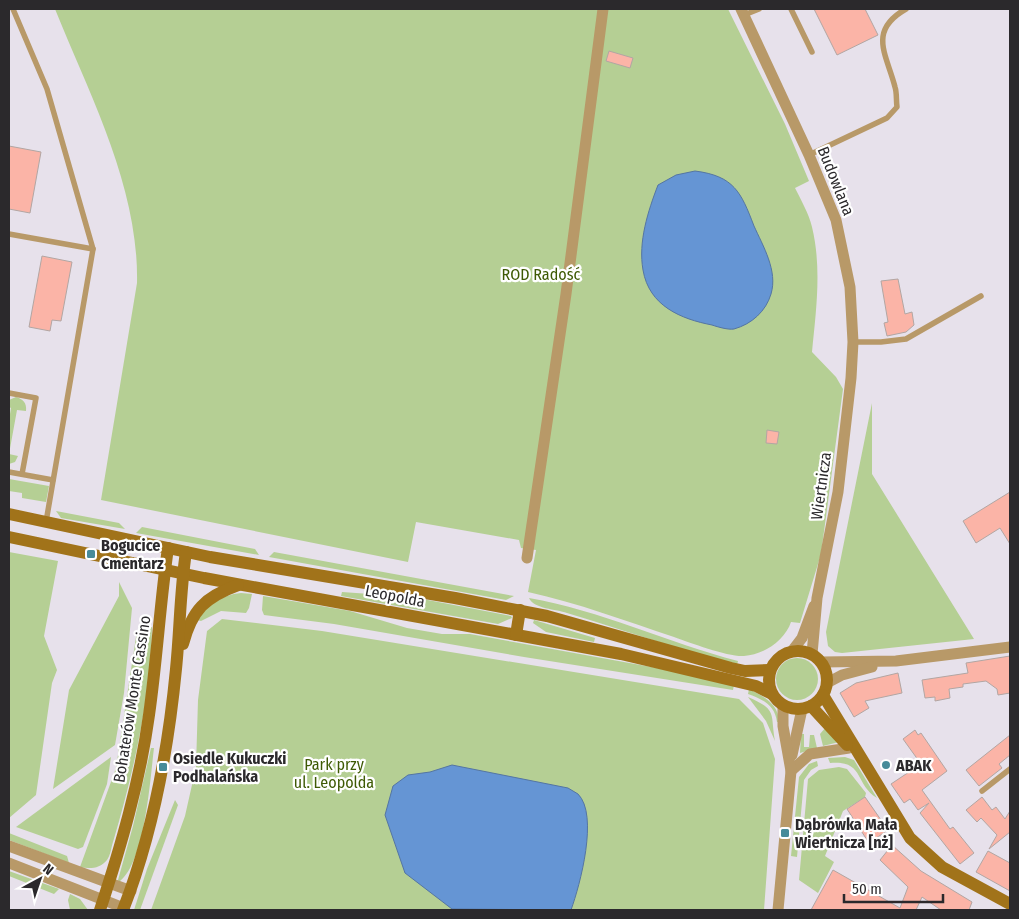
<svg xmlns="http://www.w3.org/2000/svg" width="1019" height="919" font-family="'Fira Sans Condensed',sans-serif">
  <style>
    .green { fill: #b5cf94 }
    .water { fill: #6595d4; stroke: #5475a2 }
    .building { fill: #fbb4a7; stroke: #b2a6a3 }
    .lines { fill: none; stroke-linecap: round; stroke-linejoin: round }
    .lane { stroke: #b89968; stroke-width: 5.5 }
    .street { stroke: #b89968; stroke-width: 11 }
    .secondary { stroke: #a1731a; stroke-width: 12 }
    .poi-dot { fill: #478b99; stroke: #fff; stroke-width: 2 }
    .labels { text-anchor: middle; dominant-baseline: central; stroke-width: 4.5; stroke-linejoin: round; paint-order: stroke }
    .street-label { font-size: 16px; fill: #2b292c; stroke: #fff }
    .park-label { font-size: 16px; fill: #3e5a04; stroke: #fff }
    .poi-label { font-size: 16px; font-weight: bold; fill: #2b292c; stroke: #fff; text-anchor: start }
  </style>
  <rect width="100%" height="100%" fill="#e7e1eb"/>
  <g class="green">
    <path d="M55 9H728L785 124 809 181 795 188C801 200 809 214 812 227 822 268 816 311 812 352L836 377 843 389 821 554 800 623 791 622C785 640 764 655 744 656 728 657 691 643 674 637 626 621 578 603 528 592L536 550 521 548 519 540 416 522 408 562 101 500 137 283C139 187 90 96 55 9Z"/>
    <path d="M16 397C23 399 27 403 26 411L17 410 9 454 18 456 15 462 9 464V420L11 408 9 407V400Z"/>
    <path d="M872 403V474L974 639 842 653 835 652 828 646 826 632Z"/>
    <path d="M9 479 49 486 46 502 22 498V493L9 491Z"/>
    <path d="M56 511 119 523 125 529 61 518Z"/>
    <path d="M142 527 255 549 259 555 136 533Z"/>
    <path d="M9 552 58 561 44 636 57 670 52 683 36 795 9 818Z"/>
    <path d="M274 552 514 596 506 600 269 557Z"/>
    <path d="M119 582 132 608 124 693 115 745 53 789 69 690 119 596Z"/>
    <path d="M342 592 412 597 511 616 512 618 498 624 341 596Z"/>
    <path d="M241 593 252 594 249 608 246 613 221 611 201 621 197 620C208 605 221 595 241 593Z"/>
    <path d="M263 596 350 611 407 628 442 634H470L657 668 734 685 733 690 524 657 334 624 264 615 262 610Z"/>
    <path d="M529 598C600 610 668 643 738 661L737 665C680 650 624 630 567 613 556 609 534 609 529 598Z"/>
    <path d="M222 619 322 631 739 699 763 723 775 759 764 910H151L185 816 196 767 198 700 207 631Z"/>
    <path d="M534 620 595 638 594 642 546 632 533 623Z"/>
    <path d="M146 627H152C151 696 133 775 113 842 111 848 111 854 107 860 100 869 89 869 80 867L116 768 136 637 139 631Z"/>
    <circle cx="797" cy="679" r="21"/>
    <path d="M749 689C763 696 779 704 779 722H777C775 705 762 699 748 694Z"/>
    <path d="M748 697C778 710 770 713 775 741L766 721Z"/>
    <path d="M826 727 839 742 823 746 820 734Z"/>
    <path d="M801 734H804V747H809L810 735H814L817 748 800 753Z"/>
    <path d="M151 748H154C150 780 145 863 119 882L118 880 133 826Z"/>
    <path d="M111 757 107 784 83 847 78 849 16 827Z"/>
    <path d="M845 757 854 760 877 798C854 784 865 760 830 763L828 758Z"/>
    <path d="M817 761 818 766 811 770 804 780 797 857 791 856 799 777 809 764Z"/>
    <path d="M839 767 847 769 866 793 865 797 843 811 825 856 834 862 818 893 799 880 808 779 819 770Z"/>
    <path d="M175 800 178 805 140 910H134L147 869Z"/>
    <path d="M9 833 67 856 69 863 9 840Z"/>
    <path d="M9 871 59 889 54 894 9 876Z"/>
    <path d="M70 894 80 899 88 910H70L68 900Z"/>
  </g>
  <g class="water">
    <path d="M695 171C734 176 741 192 754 226 763 246 778 271 771 294 766 311 752 324 734 329 728 330 718 327 712 325 681 319 649 306 643 270 638 242 648 211 658 185L676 175Z"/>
    <path d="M452 765 568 788C571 790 575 792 578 794 599 815 580 885 571 910L452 909 405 873 385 815 393 786 408 775 430 772Z"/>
  </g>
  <g class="building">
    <path d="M814 9H865L878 35 837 55Z"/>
    <path d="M609 51 633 58 630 68 606 61Z"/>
    <path d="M9 146 41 152 30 213 9 209Z"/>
    <path d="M42 256 72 262 61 321 52 320 50 331 29 327Z"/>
    <path d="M898 279 905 314 912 312 914 325 906 332 887 336 884 323 888 322 881 281Z"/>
    <path d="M767 430 779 432 777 444 766 443Z"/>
    <path d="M1010 492V544L1000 528 976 543 963 521Z"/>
    <path d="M1010 656V693L998 695 997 689 986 681 963 684V687L949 689 950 698 935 701V697L925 698 922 680 968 673 966 663Z"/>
    <path d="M898 673 902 693 865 701 869 708 854 717 840 693 856 683Z"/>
    <path d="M915 730 918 735 921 733 947 771 922 790 950 829 953 827 974 853 960 864 920 813 929 803 918 810 910 799 904 803 891 784 921 764 903 739Z"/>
    <path d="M1010 735V755L999 764 1002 768 979 786 966 770Z"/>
    <path d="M865 797 888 830 869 843 847 809Z"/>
    <path d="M982 797 992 810 996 807 1005 819 1010 811V832L989 849 997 835 981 818 977 822 966 810Z"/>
    <path d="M892 845 921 871 972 902 969 910H941L922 897 916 910H811L833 870 900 908 908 887 880 860Z"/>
    <path d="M988 851 1010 863V891L976 872Z"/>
  </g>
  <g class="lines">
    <g class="lane">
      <path d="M13 9 47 89 93 249 46 522"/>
      <path d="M791 9 812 52"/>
      <path d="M744 15 759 9"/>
      <path d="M809 155 887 118 897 107C896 100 897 93 895 87 887 55 867 31 906 9"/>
      <path d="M9 234 93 249"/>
      <path d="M853 342H881L906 339 981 296"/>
      <path d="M9 393 36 398 22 474"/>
      <path d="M9 472 53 480"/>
      <path d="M982 791 1010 769"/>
    </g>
    <g class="street">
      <path d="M741 9 809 155 836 220 850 287 853 342 851 378 838 492 817 598 812 654"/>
      <path d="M527 558 566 294 603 9"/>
      <path d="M792 651 802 638 814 606"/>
      <path d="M822 662 896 661 1010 647"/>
      <path d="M827 683 842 675 872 667"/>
      <path d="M792 755 802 709"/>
      <path d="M791 771 810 754 849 748"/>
      <path d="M9 846 131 891"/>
      <path d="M9 863 124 908"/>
      <path d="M778 910 791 771 783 726V706"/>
    </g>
    <g class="secondary">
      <path d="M9 514 210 557 455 598 547 616 731 668 745 671 769 670"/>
      <path d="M9 537 204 578 621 654 756 686 772 694"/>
      <path d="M516 635 520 610"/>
      <path d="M183 644C192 610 205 597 238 585"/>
      <circle cx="798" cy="680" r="29"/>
      <path d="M823 695 910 838 942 867 1010 904"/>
      <path d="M811 706 847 745"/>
      <path d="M100 910C121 846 140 781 149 715 157 659 160 603 168 548"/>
      <path d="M123 910C153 833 168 752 176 669 180 630 180 591 186 552"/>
    </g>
  </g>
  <g class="poi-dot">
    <rect x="86" y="549" width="10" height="10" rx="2.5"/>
    <circle cx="886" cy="765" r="5"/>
    <rect x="158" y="762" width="10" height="10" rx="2.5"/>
    <rect x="780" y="828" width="10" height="10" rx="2.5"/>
  </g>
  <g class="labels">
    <g class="street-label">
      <text transform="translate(836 181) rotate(68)">Budowlana</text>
      <text transform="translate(821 486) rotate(-82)">Wiertnicza</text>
      <text transform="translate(395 596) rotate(11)">Leopolda</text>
      <text transform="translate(132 699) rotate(-81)">Bohaterów Monte Cassino</text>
    </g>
    <g class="park-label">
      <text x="541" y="274">ROD Radość</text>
      <text x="334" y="764">Park przy<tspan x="334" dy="18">ul. Leopolda</tspan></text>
    </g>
    <g class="poi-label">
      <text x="101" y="545">Bogucice<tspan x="101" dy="18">Cmentarz</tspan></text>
      <text x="173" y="758">Osiedle Kukuczki<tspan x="173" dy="18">Podhalańska</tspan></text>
      <text x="896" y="765">ABAK</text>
      <text x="795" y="824">Dąbrówka Mała<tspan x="795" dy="18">Wiertnicza [nż]</tspan></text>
    </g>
  </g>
  <rect width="1019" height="919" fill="none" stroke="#2b292c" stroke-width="20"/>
  <g transform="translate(40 879) rotate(40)" stroke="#ffffff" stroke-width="4" paint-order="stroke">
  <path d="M0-4L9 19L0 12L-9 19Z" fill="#2b292c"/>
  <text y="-8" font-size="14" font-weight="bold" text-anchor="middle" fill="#2b292c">N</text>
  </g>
  <path d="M844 894v8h99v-8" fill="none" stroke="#2b292c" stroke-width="2.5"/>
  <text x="852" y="894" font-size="15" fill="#2b292c" stroke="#ffffff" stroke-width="4" paint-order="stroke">50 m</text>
</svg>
